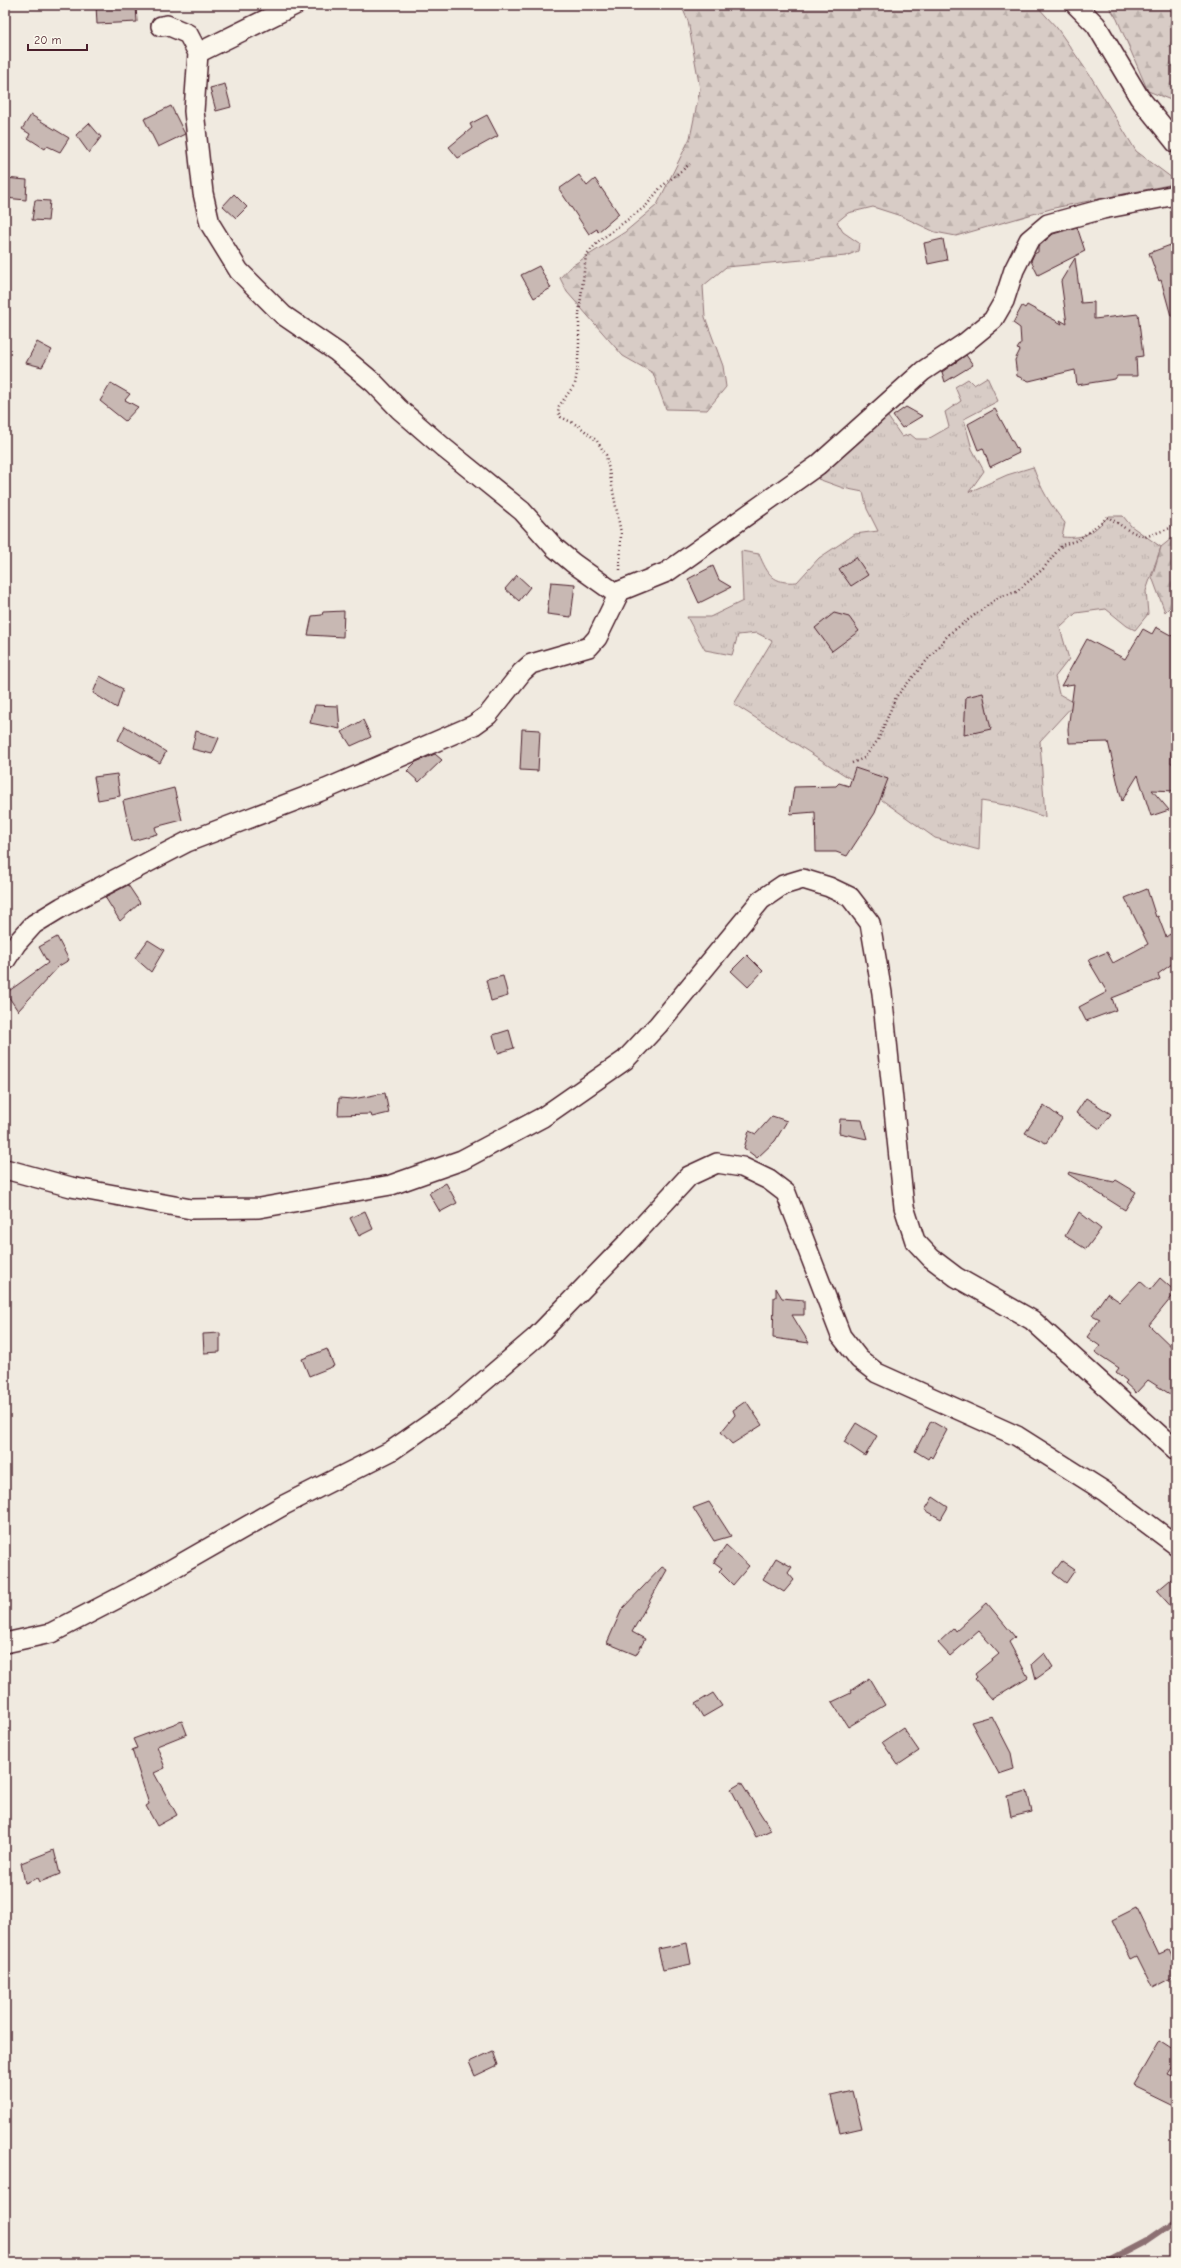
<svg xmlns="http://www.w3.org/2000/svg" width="1181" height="2268" font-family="'Comic Neue',sans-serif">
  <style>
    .grass { fill: url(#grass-tufts); stroke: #917678 }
    .forest { fill: url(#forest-firs); stroke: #917678 }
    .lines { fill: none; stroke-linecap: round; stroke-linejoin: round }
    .stream { stroke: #8c6f72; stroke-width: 6 }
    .building { fill: #c8b8b3; stroke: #4a1f2b }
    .minor-casing { stroke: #4a1f2b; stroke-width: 22 }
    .path { stroke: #4a1f2b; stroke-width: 2.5; stroke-dasharray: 1 3; stroke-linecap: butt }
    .minor { stroke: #fbf7ec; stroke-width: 19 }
  </style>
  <defs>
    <pattern id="grass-tufts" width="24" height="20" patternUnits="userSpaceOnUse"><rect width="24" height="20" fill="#d8ccc6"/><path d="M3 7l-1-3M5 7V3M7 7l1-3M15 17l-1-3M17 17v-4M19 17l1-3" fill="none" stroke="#bbafaa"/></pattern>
    <pattern id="forest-firs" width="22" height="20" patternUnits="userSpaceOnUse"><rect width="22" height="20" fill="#d8ccc6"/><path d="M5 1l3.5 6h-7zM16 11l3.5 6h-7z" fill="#bbafaa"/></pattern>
  </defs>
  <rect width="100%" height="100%" fill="#f0eae0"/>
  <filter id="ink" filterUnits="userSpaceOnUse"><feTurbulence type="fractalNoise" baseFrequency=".025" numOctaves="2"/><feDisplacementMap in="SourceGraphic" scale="8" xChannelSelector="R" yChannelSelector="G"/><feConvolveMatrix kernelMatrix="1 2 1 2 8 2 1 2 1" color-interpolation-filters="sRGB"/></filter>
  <g filter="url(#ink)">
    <path class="grass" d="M987 377 998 401 964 419 972 449 984 471 969 492 1007 475 1033 467C1041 489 1050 505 1065 523L1062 537C1086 539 1092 533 1109 516H1123L1131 526 1161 547 1146 591 1148 614 1135 630 1127 626 1106 609 1076 613 1060 628 1069 659 1055 677 1059 694 1075 703 1040 741 1045 817 1011 806 981 801 979 850 935 838 868 790 734 704 772 641 757 633 738 635 732 655 705 650 687 617H710L743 601 741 551 759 554C768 575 773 584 797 582L819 558 855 534 878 531 867 509 863 492 843 488 818 479 886 414 902 437 910 434 916 439H928L949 427 945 412 961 401 955 387 968 379 974 385Z"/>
    <g class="forest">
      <path d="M681 5H1036L1057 28 1091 77 1136 151 1172 178 1169 185 1054 208 956 236 935 232 901 216 873 207 848 213 837 222 843 232 859 243 858 251 846 256 726 267 703 286 705 317 723 366 726 387 707 410 666 409 653 373 623 356 567 292 560 278 570 267 625 232 657 205 690 138 700 89 688 21Z"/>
      <path d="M1108 5H1176V102L1148 91 1117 19Z"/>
      <path d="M1176 535V601L1165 612 1152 577 1161 547Z"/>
    </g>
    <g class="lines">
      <g class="stream">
        <path d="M84 2263 87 2261"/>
        <path d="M1104 2263 1144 2242 1176 2220"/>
      </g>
    </g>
    <g class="building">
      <path d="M96 5H136L137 22 97 24Z"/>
      <path d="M225 84 231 107 216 111 210 88Z"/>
      <path d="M171 106 185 134 158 147 144 119Z"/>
      <path d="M31 115 69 138 60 152 47 146 45 149 28 138 30 134 22 129Z"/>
      <path d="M487 115 498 136 458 158 449 147 472 128 470 124Z"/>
      <path d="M89 123 101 137 89 153 76 135Z"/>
      <path d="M579 175 587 186 595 179 619 214 598 232 597 229 589 234 559 189Z"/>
      <path d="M5 178 27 180 26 200 5 198Z"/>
      <path d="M234 194 247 207 236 218 223 206Z"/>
      <path d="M35 200 50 201 48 221 32 220Z"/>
      <path d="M1077 227 1085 251 1038 275 1031 261 1034 254 1038 252V247L1053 234Z"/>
      <path d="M943 239 947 260 928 264 924 243Z"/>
      <path d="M1176 243V315L1171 316 1161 280 1159 281 1149 253Z"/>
      <path d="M1075 258 1081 303 1094 302V319L1138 314 1143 356 1136 357 1137 376H1117L1115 379 1077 385 1075 370 1029 381 1017 376 1015 360 1020 350 1017 349 1021 343 1020 328 1013 323 1022 306 1025 308 1027 305 1062 324 1060 320 1067 324 1061 281Z"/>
      <path d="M539 266 551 288 534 298 521 275Z"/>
      <path d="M37 342 52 350 42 367 26 363Z"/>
      <path d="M966 355 973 365 945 382 942 372Z"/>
      <path d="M111 383 130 394 125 400 138 407 125 421 100 401Z"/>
      <path d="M906 407 922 416 902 428 893 416Z"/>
      <path d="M995 409 1019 453 990 467 983 448 978 450 968 424Z"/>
      <path d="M856 557 868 575 851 586 839 569Z"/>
      <path d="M713 566 719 580 731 587 699 603 688 579Z"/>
      <path d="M517 575 530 587 519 601 505 589Z"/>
      <path d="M551 582 575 584 571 617 547 614Z"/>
      <path d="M344 611 343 637 308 635 312 616 322 615 323 612Z"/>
      <path d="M834 613 849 617 859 631 832 651 815 628Z"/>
      <path d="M1156 627 1176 638V732H1172L1171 763H1176V791L1152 790 1169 810 1151 816 1138 775 1122 801 1108 742 1069 743 1068 729 1074 684 1061 686 1087 639 1125 659 1143 629 1152 634Z"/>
      <path d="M100 676 123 689 117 708 93 693Z"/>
      <path d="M983 693 991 729 964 735 966 697Z"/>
      <path d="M315 705 338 706 340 729 310 723Z"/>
      <path d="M363 720 371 737 351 746 342 732Z"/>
      <path d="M125 726 166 752 160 763 118 740Z"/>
      <path d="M522 729 540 730 538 771 520 770Z"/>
      <path d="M196 731 219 738 212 754 192 749Z"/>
      <path d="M435 754 442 760 419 782 407 771 416 762Z"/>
      <path d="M855 768 888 779 875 813 847 856 836 852H816L815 812 790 814 794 787 836 786 839 783 849 786Z"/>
      <path d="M117 774 120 796 98 800 94 777Z"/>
      <path d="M174 788 182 820 155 827 157 834 132 841 123 801Z"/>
      <path d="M128 885 140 903 120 921 105 897Z"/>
      <path d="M1147 889 1156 917 1158 916 1166 937 1170 934 1176 942V961L1158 974 1160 979 1112 998 1116 1010 1086 1021 1079 1007 1107 992 1088 960 1107 952 1113 963 1148 944 1125 898Z"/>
      <path d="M57 937 69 960 59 966 18 1011 6 993 48 963 39 947Z"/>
      <path d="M148 940 164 950 151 972 135 958Z"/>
      <path d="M747 955 763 971 748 987 731 971Z"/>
      <path d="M503 976 508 996 491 1001 486 980Z"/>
      <path d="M509 1030 514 1048 498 1053 493 1035Z"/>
      <path d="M385 1093 389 1113 372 1117 371 1114 338 1115 339 1098 353 1099Z"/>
      <path d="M1086 1098 1111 1114 1100 1129 1076 1113Z"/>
      <path d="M1044 1105 1062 1119 1046 1143 1025 1133Z"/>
      <path d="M772 1116 787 1121 775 1141 757 1158 744 1148 749 1131 756 1134Z"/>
      <path d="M840 1119 862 1120 867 1139 839 1133Z"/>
      <path d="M1069 1172 1114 1182 1116 1180 1136 1192 1125 1210 1068 1174Z"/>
      <path d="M446 1183 457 1203 440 1212 429 1193Z"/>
      <path d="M365 1211 373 1229 359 1236 350 1218Z"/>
      <path d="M1079 1212 1101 1229 1086 1249 1065 1236Z"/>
      <path d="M1160 1278 1176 1292 1149 1325 1176 1351V1398L1148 1380 1136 1393 1125 1383 1127 1381 1116 1372 1119 1368 1095 1352 1100 1346 1087 1337 1100 1319 1092 1315 1107 1293 1120 1302 1140 1281 1150 1290Z"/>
      <path d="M776 1288 782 1298 804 1300V1315H792L809 1343 773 1338 774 1297H776Z"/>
      <path d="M220 1333V1352L204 1353 203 1334Z"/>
      <path d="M327 1349 334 1366 309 1376 302 1359Z"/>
      <path d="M746 1401 762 1425 732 1444 721 1432 735 1415 733 1410Z"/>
      <path d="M931 1421 947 1430 932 1458 930 1456 928 1459 915 1451Z"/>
      <path d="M856 1423 877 1436 865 1456 844 1442Z"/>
      <path d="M933 1497 948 1507 941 1519 925 1510Z"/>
      <path d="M709 1502 731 1536 714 1541 693 1508Z"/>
      <path d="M726 1545 749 1566 733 1585 719 1571 722 1568 714 1562Z"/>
      <path d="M776 1558 792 1567 788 1573 794 1580 784 1592 763 1579Z"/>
      <path d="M1062 1561 1075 1570 1066 1583 1053 1573Z"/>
      <path d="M662 1567 667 1570 632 1632 645 1639 636 1655 607 1643 622 1609Z"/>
      <path d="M1176 1575V1612L1157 1591Z"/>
      <path d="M987 1603 1015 1637 1009 1642 1028 1677 992 1699 975 1679 977 1677 975 1674 999 1654 979 1631 950 1656 938 1643 954 1628 956 1631Z"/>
      <path d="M1044 1653 1053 1667 1036 1679 1032 1664Z"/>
      <path d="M869 1678 885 1705 848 1727 832 1702 851 1693 850 1691Z"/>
      <path d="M713 1693 722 1706 703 1717 695 1704Z"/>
      <path d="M992 1716 1011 1753 1014 1769 999 1774 971 1722Z"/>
      <path d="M182 1721 187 1734 157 1746 165 1768 154 1773 177 1815 157 1826 146 1806 149 1804 132 1750 137 1748 133 1739Z"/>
      <path d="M903 1728 919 1751 898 1765 882 1742Z"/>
      <path d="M741 1783 771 1830 756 1837 731 1789Z"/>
      <path d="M1027 1791 1032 1812 1011 1817 1007 1796Z"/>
      <path d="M54 1850 60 1874 40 1882 38 1878 25 1883 21 1863Z"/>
      <path d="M1136 1908 1158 1954 1167 1950 1176 1969V1976L1153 1988 1137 1956 1131 1959 1112 1920Z"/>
      <path d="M687 1943 691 1964 663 1970 658 1949Z"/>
      <path d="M1159 2041 1176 2052V2060L1167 2074 1176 2078V2107L1133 2086Z"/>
      <path d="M493 2051 498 2065 475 2076 469 2062Z"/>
      <path d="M853 2091 862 2128 840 2133 831 2096Z"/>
    </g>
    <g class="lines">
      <g class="minor-casing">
        <g id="minor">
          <path d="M1076 5 1096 25 1139 97 1176 143"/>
          <path d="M161 26 167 25 188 34 198 53 194 111 203 193 210 224 239 271 283 315 337 352 374 383 399 409 444 448 522 511 555 548 573 563 618 595"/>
          <path d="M198 53 295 5"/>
          <path d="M5 961 16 944 34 924 62 907 187 842 326 789 474 725 488 715 522 672 531 664 589 647 597 638 620 591 667 572 818 465 923 371 965 343 993 320 1004 301 1014 270 1029 240 1048 224 1103 209 1176 195"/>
          <path d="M5 1169 71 1187 191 1209 259 1208 391 1185 462 1160 543 1117 625 1060 658 1025 761 900 783 885 803 879 829 887 850 897 870 923 882 993 904 1207 915 1241 931 1258 956 1277 1032 1320 1176 1450"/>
          <path d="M5 1643 51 1633 151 1581 284 1505 391 1451 454 1407 536 1337 628 1242 689 1176 717 1163 742 1167 769 1180 786 1193 841 1336 859 1359 877 1373 1017 1436 1104 1491 1176 1545"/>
        </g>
      </g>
      <g class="path">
        <path d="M620 570 621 533 606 455 597 441 579 426 561 417 558 412 559 406 575 384 577 373 579 345V314L586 255 599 241 646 206 661 187 690 164"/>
        <path d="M852 763 864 758 878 740 896 697 949 634 999 597 1016 592 1043 569 1062 545 1078 540 1108 517 1128 530 1145 537 1176 526"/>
      </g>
      <use href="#minor" class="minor"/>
    </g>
  </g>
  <rect width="1181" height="2268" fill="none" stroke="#fbf7ec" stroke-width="20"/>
  <rect x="10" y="10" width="1161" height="2248" fill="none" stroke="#4a1f2b" stroke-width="1.5" filter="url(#ink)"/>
  <path d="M28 44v6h59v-6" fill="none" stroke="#4a1f2b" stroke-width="2"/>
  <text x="34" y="44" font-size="12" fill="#4a1f2b" stroke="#fbf7ec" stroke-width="3" paint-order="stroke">20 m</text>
</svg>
